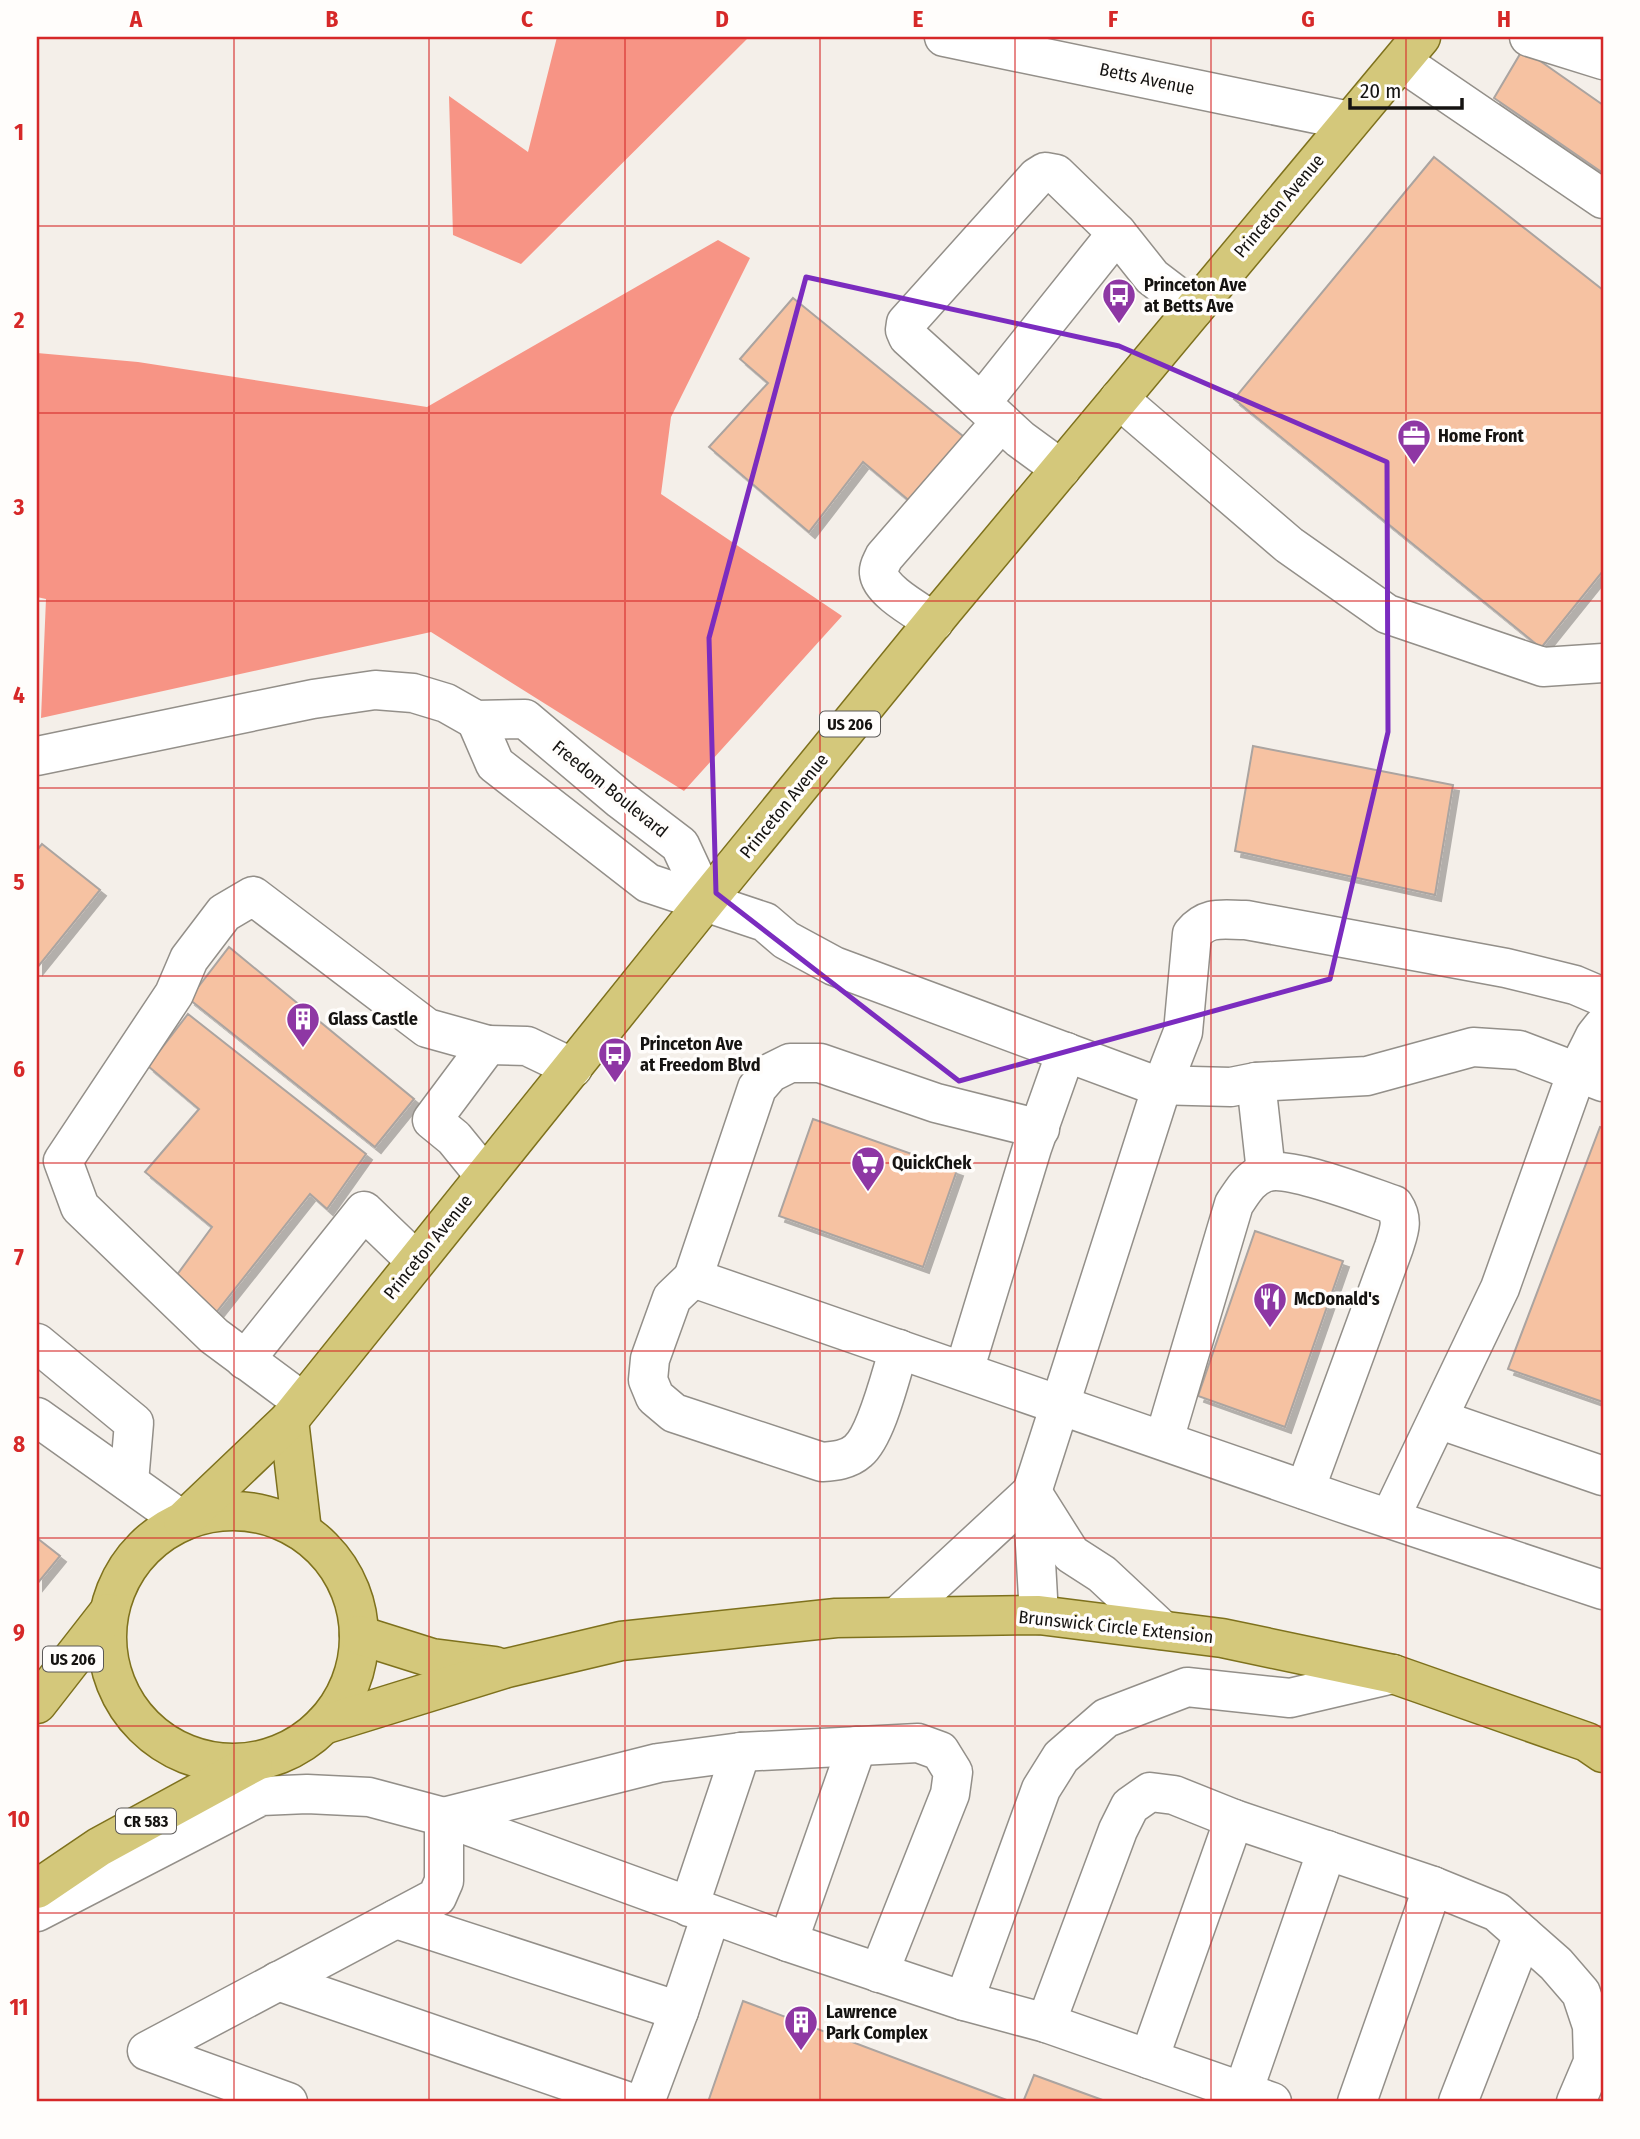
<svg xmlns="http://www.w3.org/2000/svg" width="1640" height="2139" font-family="'Fira Sans Condensed',sans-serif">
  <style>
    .forest { fill: #f79485 }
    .building { fill: #f6c2a2; stroke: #aba4a0; stroke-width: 2; filter: url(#shadow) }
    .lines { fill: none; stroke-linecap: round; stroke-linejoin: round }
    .minor-casing { stroke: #938f89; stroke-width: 41 }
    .major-casing { stroke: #7e711d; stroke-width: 41 }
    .minor { stroke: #fff; stroke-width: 38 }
    .major { stroke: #d4c87b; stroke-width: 38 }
    .marked { fill: none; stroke: #7b2cbf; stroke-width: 5; stroke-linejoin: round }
    .grid { fill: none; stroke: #d62828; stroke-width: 2; stroke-opacity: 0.55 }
    .labels { text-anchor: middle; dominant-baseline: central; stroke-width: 7; stroke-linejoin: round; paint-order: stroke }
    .shield { fill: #fffdfb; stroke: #5b5957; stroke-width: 2 }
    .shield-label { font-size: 16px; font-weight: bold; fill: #151311 }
    .street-label { font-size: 18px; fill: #151311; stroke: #fffdfb }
    .poi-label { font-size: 18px; font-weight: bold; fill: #151311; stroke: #fffdfb; text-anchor: start }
    .neatline { fill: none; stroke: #d62828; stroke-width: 2.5 }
    .grid-label { font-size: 23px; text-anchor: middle; font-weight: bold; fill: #d62828 }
  </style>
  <defs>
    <filter id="shadow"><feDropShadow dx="6" dy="6" stdDeviation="0" flood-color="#0004"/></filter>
  </defs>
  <rect width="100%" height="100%" fill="#f4efe9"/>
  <g class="forest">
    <path d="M557 37H749L521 264 453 235 449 96 528 152Z"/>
    <path d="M718 240 750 258 671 417 661 494 842 616 684 791 431 632 41 718 46 599 37 597V353L138 362 427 407Z"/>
  </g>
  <g class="building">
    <path d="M1523 49 1603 105V173L1494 98Z"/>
    <path d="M1434 157 1603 290V571L1541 648 1234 399Z"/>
    <path d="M793 298 964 437 912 503 863 462 809 532 709 447 768 383 740 359Z"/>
    <path d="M1253 746 1453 785 1435 895 1235 851Z"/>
    <path d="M42 844 100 890 37 968V850Z"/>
    <path d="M229 947 414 1099 375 1147 189 999Z"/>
    <path d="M188 1014 366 1154 327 1209 310 1194 215 1314 171 1283 212 1227 145 1172 199 1109 148 1066Z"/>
    <path d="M813 1119 957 1170 923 1267 779 1216Z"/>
    <path d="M1600 1127 1603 1128V1402L1508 1369Z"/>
    <path d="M1255 1231 1343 1261 1285 1427 1198 1396Z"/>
    <path d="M37 1538 60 1556 37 1584Z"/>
    <path d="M743 2001 1012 2102H708Z"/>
    <path d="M1034 2075 1108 2102H1023Z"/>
  </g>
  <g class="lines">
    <g class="minor-casing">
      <g id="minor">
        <path d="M944 37 1350 121"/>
        <path d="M1529 37 1603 60"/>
        <path d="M1402 62 1603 199"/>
        <path d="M1119 399 1289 545 1387 614 1543 667 1603 663"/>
        <path d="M981 403 908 337 905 330 906 323 1037 177 1045 172 1056 174 1117 233"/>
        <path d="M1061 469 1020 439 981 403 1117 233 1152 277 1194 309"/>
        <path d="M934 622C920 612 880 591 879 573 878 567 882 562 884 557L1001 422"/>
        <path d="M476 720 495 764 648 883 765 922 786 940 834 966 1154 1085 1231 1087 1256 1082 1367 1076 1473 1047 1519 1050 1603 1082"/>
        <path d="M37 756 313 699 375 690 413 693 446 703 476 720 525 719 621 800 680 845 706 901"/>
        <path d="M1256 1082 1266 1172"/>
        <path d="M1040 1129 936 1103 820 1063H790L770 1073 757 1088 693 1278 1342 1503 1603 1590"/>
        <path d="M485 1176 454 1138 432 1120 488 1045 527 1046 573 1068"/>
        <path d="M693 1278 672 1298 650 1359 648 1380 655 1397 674 1413 822 1462C835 1461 848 1460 858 1451 877 1435 891 1373 899 1349"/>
        <path d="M37 1343 134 1423 129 1482"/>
        <path d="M245 1360 364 1211 416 1261"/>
        <path d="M964 1371 1032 1148 1066 1052"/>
        <path d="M303 1402 214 1336 80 1207 63 1161 174 994 189 959 224 913 253 896 427 1028 488 1045"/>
        <path d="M37 1417 183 1521"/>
        <path d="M1438 1419 1603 1476"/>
        <path d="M1164 1440 1234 1204C1243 1191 1249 1179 1264 1173 1287 1164 1367 1196 1394 1205 1404 1220 1399 1231 1394 1247L1305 1490"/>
        <path d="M1035 1497 1071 1554 1102 1574 1162 1630"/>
        <path d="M1390 1518 1500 1288 1577 1072 1595 1036 1603 1026"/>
        <path d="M1039 1615 1032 1492 1162 1086 1183 1032 1192 934C1208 915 1223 920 1246 920L1506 968 1575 985 1603 997"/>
        <path d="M898 1616 1032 1492"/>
        <path d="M444 1817 658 1763 741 1752 918 1743 940 1751 953 1772 950 1794 879 1973"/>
        <path d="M689 1907 741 1752"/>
        <path d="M37 1912 261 1796 307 1794 369 1797 444 1817 788 1942 964 2001 1046 2023 1272 2102"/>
        <path d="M396 1919 679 2011"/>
        <path d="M788 1942 857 1746"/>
        <path d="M278 1981 629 2102"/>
        <path d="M964 2001 1041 1789 1061 1757 1106 1718 1187 1687 1290 1698 1393 1674"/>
        <path d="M1046 2023 1118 1830 1130 1806 1150 1792 1174 1795 1234 1819 1433 1886 1497 1912 1556 1964 1581 1993 1592 2026 1593 2062 1576 2102"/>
        <path d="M1149 2059 1234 1819"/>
        <path d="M1243 2092 1327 1850"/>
        <path d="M288 2102 147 2051 437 1897 444 1881V1817"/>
        <path d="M645 2102 679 2011 711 1915"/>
        <path d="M1357 2102 1433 1886"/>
        <path d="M1458 2102 1523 1935"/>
      </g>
    </g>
    <g class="major-casing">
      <g id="major">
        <path d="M289 1420 302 1531"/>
        <circle cx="233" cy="1637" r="126"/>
        <path d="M183 1521 289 1420 706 901 944 609 1421 37"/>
        <path d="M359 1635 432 1658 495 1666"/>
        <path d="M37 1704 108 1613"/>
        <path d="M323 1725 507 1668 621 1641 836 1618 1039 1615 1222 1638 1393 1674 1587 1742 1603 1753"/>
        <path d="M37 1889 99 1847 253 1763"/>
      </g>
    </g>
    <use href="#minor" class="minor"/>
    <use href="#major" class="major"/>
  </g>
  <path class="marked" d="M806 277 1119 346 1387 462 1388 732 1330 979 959 1081 716 893 709 638Z"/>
  <path class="grid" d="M234 37V2102M429 37V2102M625 37V2102M820 37V2102M1015 37V2102M1211 37V2102M1406 37V2102M37 226H1603M37 413H1603M37 601H1603M37 788H1603M37 976H1603M37 1163H1603M37 1351H1603M37 1538H1603M37 1726H1603M37 1913H1603"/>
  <defs>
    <g id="bus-pin" transform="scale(1.75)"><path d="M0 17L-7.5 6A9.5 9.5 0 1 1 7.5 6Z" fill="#8e37a4" stroke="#fffdfb"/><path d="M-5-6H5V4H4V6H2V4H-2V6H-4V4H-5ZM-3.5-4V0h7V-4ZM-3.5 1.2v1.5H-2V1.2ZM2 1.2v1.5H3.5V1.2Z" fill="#fff"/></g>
    <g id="office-pin" transform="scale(1.75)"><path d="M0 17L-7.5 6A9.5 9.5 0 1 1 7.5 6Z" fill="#8e37a4" stroke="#fffdfb"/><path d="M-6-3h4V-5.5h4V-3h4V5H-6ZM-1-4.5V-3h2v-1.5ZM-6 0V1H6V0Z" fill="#fff"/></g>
    <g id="building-pin" transform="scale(1.75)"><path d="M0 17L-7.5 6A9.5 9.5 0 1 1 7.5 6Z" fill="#8e37a4" stroke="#fffdfb"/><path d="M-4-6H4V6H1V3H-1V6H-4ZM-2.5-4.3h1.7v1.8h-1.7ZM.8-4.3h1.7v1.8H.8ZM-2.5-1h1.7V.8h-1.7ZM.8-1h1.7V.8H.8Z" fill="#fff"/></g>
    <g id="supermarket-pin" transform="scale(1.75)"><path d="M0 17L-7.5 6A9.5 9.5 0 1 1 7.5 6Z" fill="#8e37a4" stroke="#fffdfb"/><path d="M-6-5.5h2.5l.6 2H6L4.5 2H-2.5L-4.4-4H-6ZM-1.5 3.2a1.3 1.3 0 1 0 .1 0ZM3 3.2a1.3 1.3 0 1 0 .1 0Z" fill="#fff"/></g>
    <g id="restaurant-pin" transform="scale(1.75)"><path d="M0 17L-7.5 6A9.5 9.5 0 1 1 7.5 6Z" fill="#8e37a4" stroke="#fffdfb"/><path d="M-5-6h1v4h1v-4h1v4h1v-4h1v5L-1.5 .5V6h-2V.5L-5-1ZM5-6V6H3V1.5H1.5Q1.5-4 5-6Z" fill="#fff"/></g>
  </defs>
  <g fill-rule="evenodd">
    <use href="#bus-pin" x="1119" y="295"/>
    <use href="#office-pin" x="1414" y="436"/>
    <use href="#building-pin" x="303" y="1019"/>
    <use href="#bus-pin" x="615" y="1054"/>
    <use href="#supermarket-pin" x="868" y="1163"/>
    <use href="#restaurant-pin" x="1270" y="1299"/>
    <use href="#building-pin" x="801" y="2022"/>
  </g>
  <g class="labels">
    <g class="shield">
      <rect x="820" y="711.5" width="60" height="25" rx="5"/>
      <rect x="43" y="1646.5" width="60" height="25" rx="5"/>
      <rect x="116" y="1808.5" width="60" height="25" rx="5"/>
    </g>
    <g class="shield-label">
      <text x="850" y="724">US 206</text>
      <text x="73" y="1659">US 206</text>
      <text x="146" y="1821">CR 583</text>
    </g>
    <g class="street-label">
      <text transform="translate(1147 79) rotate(12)">Betts Avenue</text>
      <text transform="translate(1279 206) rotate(-50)">Princeton Avenue</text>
      <text transform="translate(610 789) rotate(39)">Freedom Boulevard</text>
      <text transform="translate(784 806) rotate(-51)">Princeton Avenue</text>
      <text transform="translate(428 1247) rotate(-51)">Princeton Avenue</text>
      <text transform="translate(1116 1627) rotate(6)">Brunswick Circle Extension</text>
    </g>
    <g class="poi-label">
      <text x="1144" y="285">Princeton Ave<tspan x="1144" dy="21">at Betts Ave</tspan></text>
      <text x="1438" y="436">Home Front</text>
      <text x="328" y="1019">Glass Castle</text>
      <text x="640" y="1044">Princeton Ave<tspan x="640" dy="21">at Freedom Blvd</tspan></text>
      <text x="892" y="1163">QuickChek</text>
      <text x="1294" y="1299">McDonald's</text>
      <text x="826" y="2012">Lawrence<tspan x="826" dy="21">Park Complex</tspan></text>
    </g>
  </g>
  <rect width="1640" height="2139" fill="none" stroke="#fffdfb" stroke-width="77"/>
  <path d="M1350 98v10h112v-10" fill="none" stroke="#151311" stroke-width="3.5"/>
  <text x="1360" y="98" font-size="21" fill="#151311" stroke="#fffdfb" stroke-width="5" paint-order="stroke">20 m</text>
  <rect x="38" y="38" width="1564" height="2062" class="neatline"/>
  <g class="grid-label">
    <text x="136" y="27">A</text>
    <text x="332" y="27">B</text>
    <text x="527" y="27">C</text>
    <text x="722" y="27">D</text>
    <text x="918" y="27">E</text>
    <text x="1113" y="27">F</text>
    <text x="1308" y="27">G</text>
    <text x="1504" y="27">H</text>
    <text x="19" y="140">1</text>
    <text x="19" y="328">2</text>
    <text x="19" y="515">3</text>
    <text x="19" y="703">4</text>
    <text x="19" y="890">5</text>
    <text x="19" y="1077">6</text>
    <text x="19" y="1265">7</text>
    <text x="19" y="1452">8</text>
    <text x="19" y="1640">9</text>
    <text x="19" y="1827">10</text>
    <text x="19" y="2015">11</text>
  </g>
</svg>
